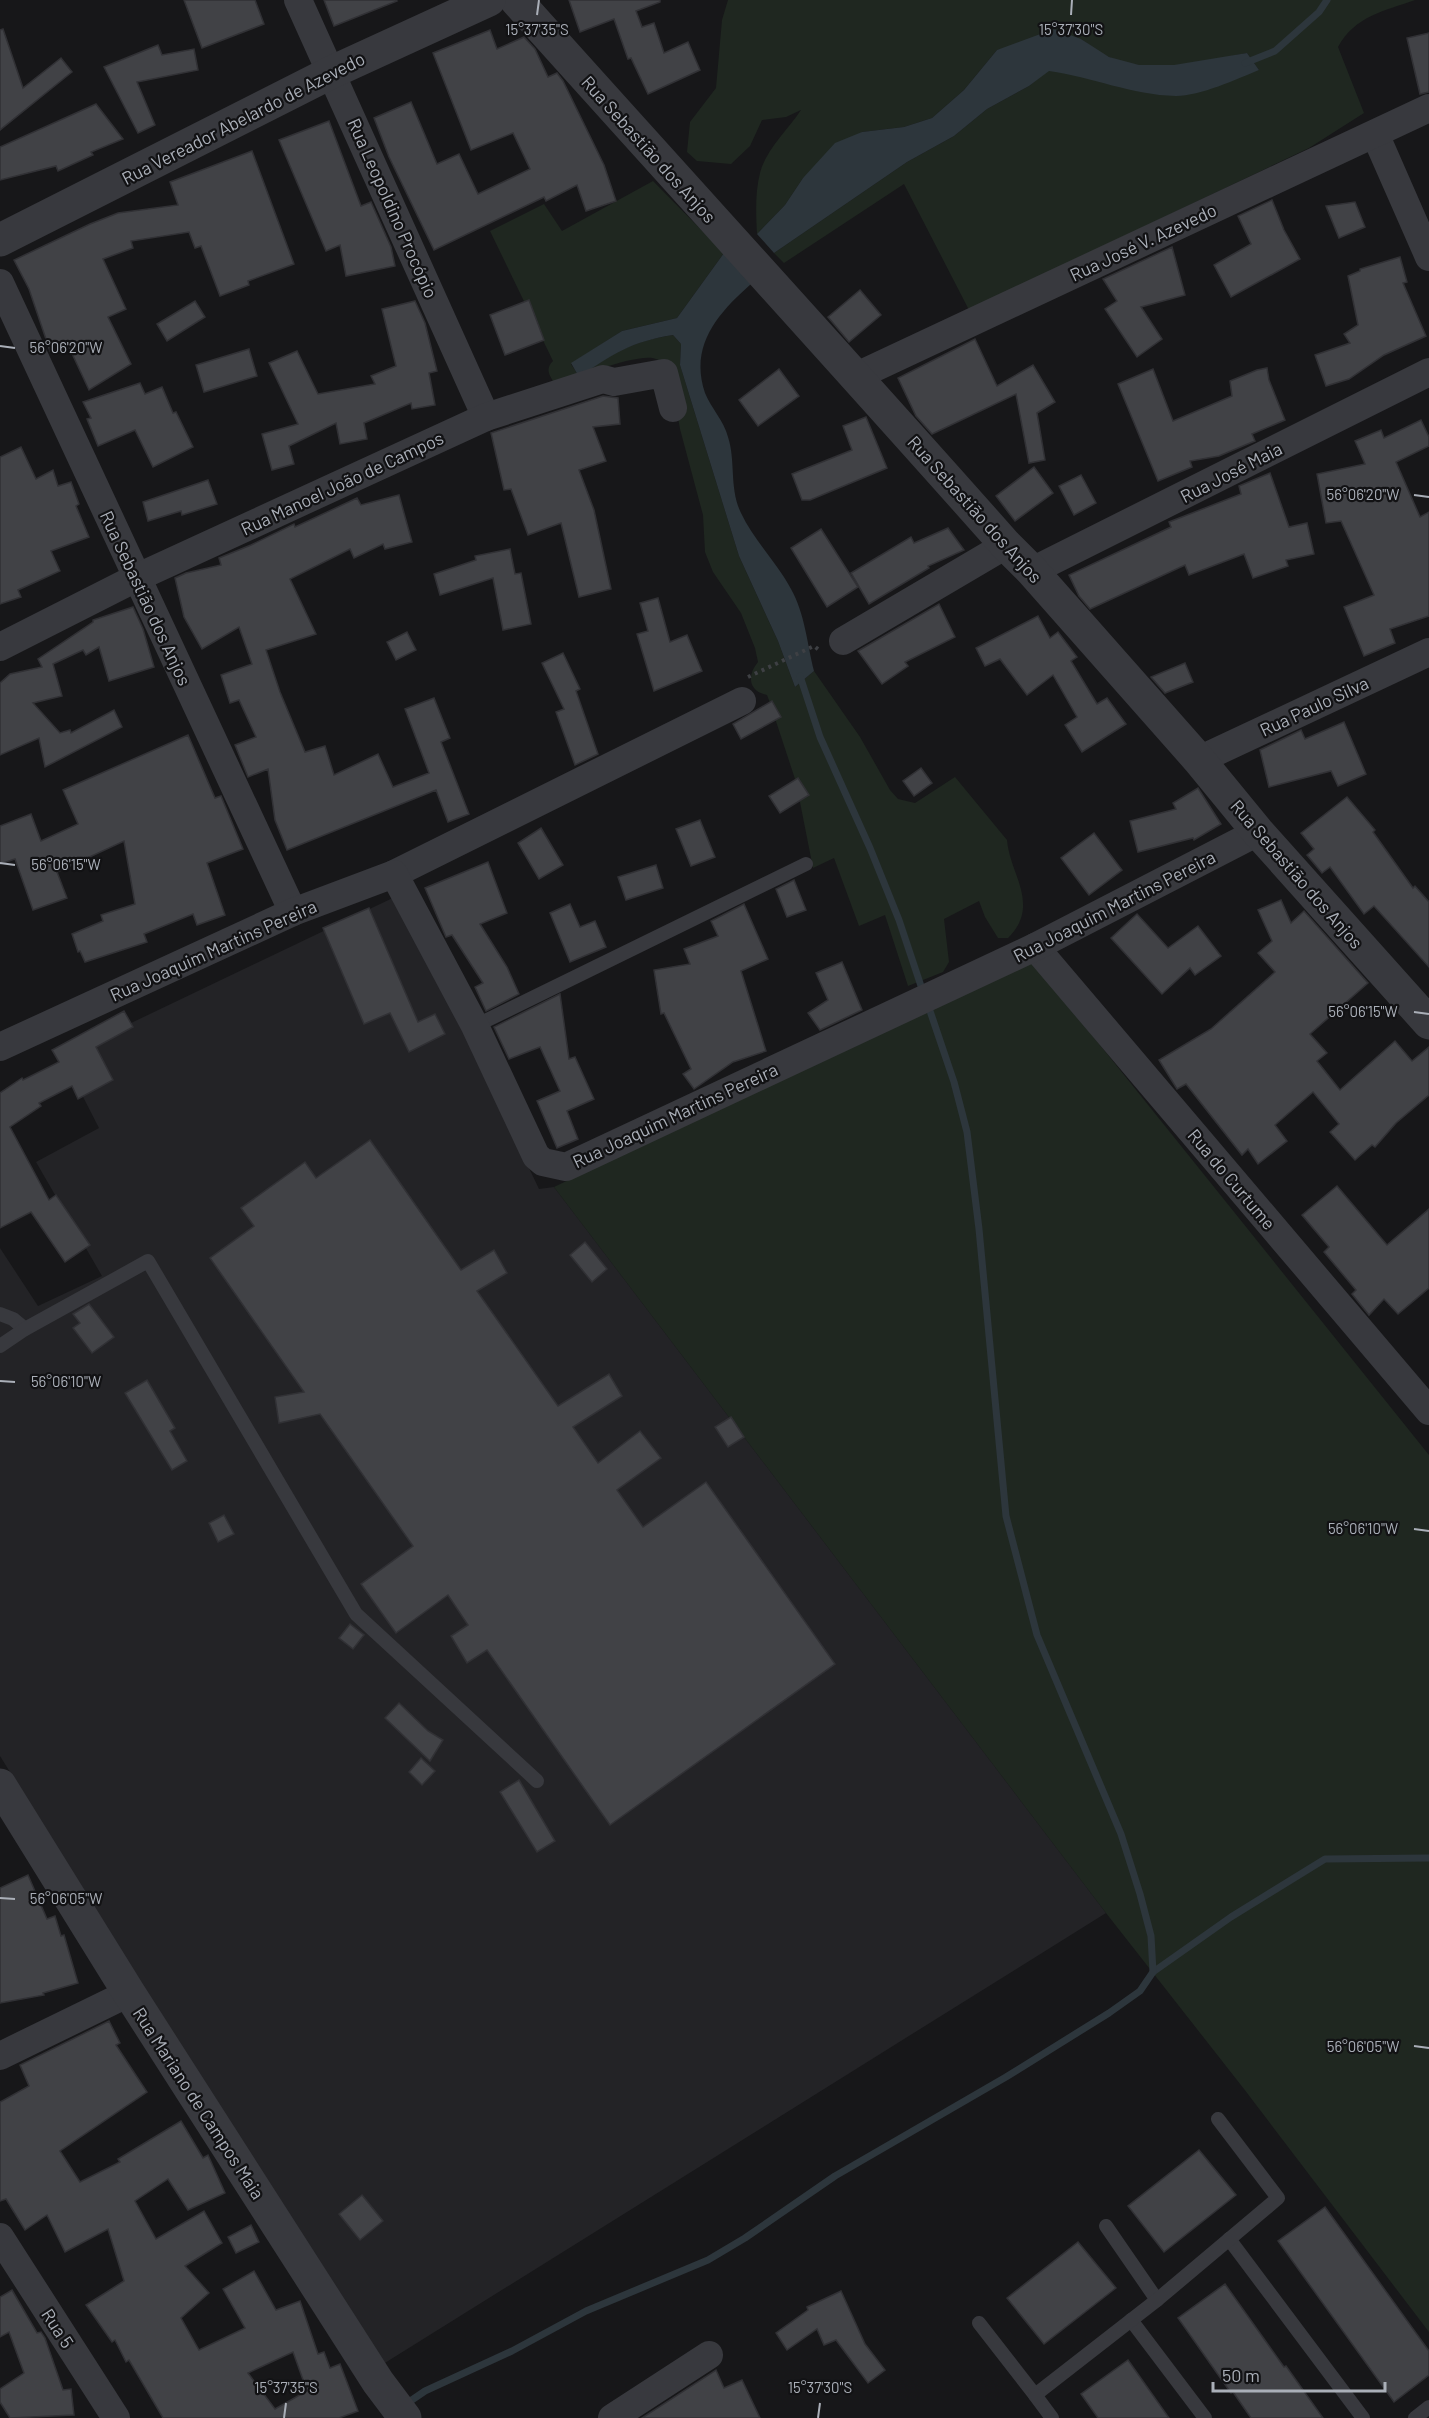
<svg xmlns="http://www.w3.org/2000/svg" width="1429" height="2418" font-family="Barlow,sans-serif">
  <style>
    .built { fill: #232326 }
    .green { fill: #1f2720 }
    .water { fill: #2d363c }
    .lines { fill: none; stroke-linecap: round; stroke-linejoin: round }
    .stream { stroke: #2d363c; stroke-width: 7 }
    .building { fill: #414246; stroke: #313135; stroke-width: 1.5; fill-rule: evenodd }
    .path { stroke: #3e4044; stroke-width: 4; stroke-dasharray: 3 4.5; stroke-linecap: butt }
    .service { stroke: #38393e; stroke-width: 14 }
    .minor { stroke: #38393e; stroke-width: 28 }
    .tertiary { stroke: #38393e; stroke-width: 33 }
    .ticks { fill: none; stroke: #aaafb8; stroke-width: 2 }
    .labels { text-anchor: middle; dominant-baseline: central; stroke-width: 4.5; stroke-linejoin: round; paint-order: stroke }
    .street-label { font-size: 18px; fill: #aaafb8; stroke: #121214 }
    .ticks-label { font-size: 15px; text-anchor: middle; fill: #aaafb8; stroke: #121214; stroke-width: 4.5; stroke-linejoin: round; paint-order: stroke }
  </style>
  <rect width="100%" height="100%" fill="#171719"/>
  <path class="built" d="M399 895 539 1189 554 1187 1106 1913 380 2366 0 1756V1248L38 1306 102 1276 36 1162 99 1128 62 1056Z"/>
  <g class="green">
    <path d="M728 0H1415C1384 11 1355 16 1338 47L1364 113 1309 148 969 310 904 184 784 263 774 253 907 162 954 136 987 109 1029 86 1049 70 1072 74 1259 70 1247 53C1204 61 1151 76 1109 57 1099 53 1090 45 1081 39L997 50 964 90 932 118 904 127 862 132 803 178 785 205 757 234C756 215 755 192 760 173 766 149 788 130 801 110L786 117 762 120 750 146 731 164 697 161 687 152 690 122 716 88 722 20Z"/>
    <path d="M653 181 724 253 677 318 622 331 571 364 579 376C615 352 630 342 673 335L681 344 680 365 739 556 778 641 795 687 814 671 860 737 890 790 898 799 915 803 955 777 1007 840C1010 875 1041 905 1008 938H998L985 917 979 901 944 919 949 962 943 972 908 986 885 915 859 926 834 858 813 868 796 782 770 703 767 695C748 691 747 675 758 662L755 648 741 613 713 572 705 552 703 515 680 429 669 367C665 364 660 360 656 359 639 352 575 378 555 384 549 375 545 369 553 361L490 231 544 204 562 231Z"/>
    <path d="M1031 959 1429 1455V2332L1244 2089 1106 1913 554 1187Z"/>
  </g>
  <g class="water">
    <path d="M1054 29 1081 39 1109 57 1139 65H1174L1247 53 1259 70C1237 79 1200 96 1176 96 1132 95 1092 77 1049 71L1029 86 987 109 954 136 907 162 774 253 757 234 785 205 803 178 835 143 862 132 904 127 932 118 964 90 997 50Z"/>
    <path d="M724 253 751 284C718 313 689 346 705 393 711 408 724 421 728 437 736 462 729 488 741 513 753 539 777 563 791 589 805 614 807 643 814 671L795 687 778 641 739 556 680 365 681 344 673 335C630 342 615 353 579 377L571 363 622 331 677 318Z"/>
  </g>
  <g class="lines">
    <g class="stream">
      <path d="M1245 63 1275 51 1319 12 1327 0"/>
      <path d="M800 676 820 737 870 848 899 920 923 992"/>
      <path d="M1153 1972 1231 1917 1325 1859 1429 1858"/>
      <path d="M406 2404 425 2391 512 2351 586 2311 708 2260 745 2238 835 2176 1006 2077 1109 2013 1140 1991 1153 1972 1151 1936 1140 1894 1121 1834 1037 1635 1006 1516 979 1229 967 1132 954 1082 928 1005"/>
    </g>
  </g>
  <g class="building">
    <path d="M184 0H255L264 24 202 48Z"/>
    <path d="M324 0H396L397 1 334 26Z"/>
    <path d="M569 0H660V2L636 11 642 27 654 23 664 53 688 42 700 70 648 94 631 58 628 59 614 19 580 32Z"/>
    <path d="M3 29 23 88 61 58 72 72 0 130V30Z"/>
    <path d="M490 30 497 49 524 37 535 49 548 77 557 73 563 81 604 165 616 201 586 211 577 185 546 201 544 197 434 250 389 157 374 118 411 102 437 164 459 154 478 194 530 169 513 133 471 150 433 53Z"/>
    <path d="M1429 33V92L1420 94 1407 38Z"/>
    <path d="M158 45 162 55 194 49 198 70 137 82 155 125 138 133 104 67Z"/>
    <path d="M96 104 123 139 91 152 93 155 58 171 56 166 0 180V147Z"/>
    <path d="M329 121 361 206 371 202 391 247 395 266 346 276 340 245 326 251 279 140Z"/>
    <path d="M252 151 294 264 248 281 249 285 220 296 201 246 195 248 189 232 131 241 133 248 103 259 126 309 108 317 131 364 89 390 68 345 50 351 29 289 14 260 90 224 118 213 178 205 170 182Z"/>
    <path d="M1272 200 1284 230 1300 259 1231 297 1214 265 1251 244 1238 216Z"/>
    <path d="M1355 202 1365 227 1339 238 1326 206Z"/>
    <path d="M1172 247 1185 295 1141 307 1162 339 1137 357 1105 309 1117 301 1103 279Z"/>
    <path d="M1400 257 1407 282 1403 283 1426 336 1384 355 1349 379 1326 386 1315 355 1350 343 1344 334 1358 325 1348 276 1360 271V269Z"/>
    <path d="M860 290 881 315 849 342 828 317Z"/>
    <path d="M529 300 544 340 505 355 490 315Z"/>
    <path d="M195 301 205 317 167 341 157 324Z"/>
    <path d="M415 301 425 323 437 371 429 373 435 405 412 409 411 403 364 423 367 439 340 444 336 423 289 446 294 464 272 470 262 434 298 424 269 363 297 351 318 394 375 384 371 376 396 366 382 309Z"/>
    <path d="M975 339 997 386 1033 365 1055 402 1037 413 1045 460 1029 463 1016 394 932 434 916 416 898 378Z"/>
    <path d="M249 349 257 376 204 392 196 365Z"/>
    <path d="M1267 368 1269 380 1285 420 1252 434 1255 441 1250 443 1219 456 1190 461 1192 467 1158 481 1118 384 1153 369 1173 421 1232 396 1230 381 1257 370Z"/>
    <path d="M779 369 799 396 758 426 739 400Z"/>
    <path d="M140 383 145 394 162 387 173 413 176 412 193 447 153 467 135 430 98 446 87 419 91 418 83 402Z"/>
    <path d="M603 396 618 398 620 424 593 427 606 461 579 470 594 510 611 589 579 597 561 523 528 535 511 489 504 490 491 433Z"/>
    <path d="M866 417 887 468 810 500H802L792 474 852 450 843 426Z"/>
    <path d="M1421 420 1429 437V446L1396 462 1420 517 1429 512V616L1390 629 1395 643 1364 656 1344 607 1374 595 1341 521 1326 523 1317 474 1365 464 1355 441 1381 430 1384 438Z"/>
    <path d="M21 447 36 479 53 470 58 486 71 482 79 504 76 506 89 537 51 551 60 571 18 590 21 597 0 604V457Z"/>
    <path d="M1034 467 1053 493 1015 521 996 496Z"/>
    <path d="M1270 473 1289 527 1307 523 1314 554 1286 560 1288 566 1253 578 1244 554 1189 575 1185 565 1090 609 1079 596 1069 575 1171 527 1169 522 1241 494 1239 486Z"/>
    <path d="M1081 475 1096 503 1074 515 1059 486Z"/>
    <path d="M208 480 217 504 182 515 181 511 148 521 143 502Z"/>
    <path d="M399 495 412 542 385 549 383 544 354 558 350 549 290 579 316 634 266 650 280 692 305 752 325 746 334 775 378 754 393 787 429 773 405 709 434 698 450 738 441 742 469 814 448 822 436 790 287 850 275 820 268 769 248 777 235 745 256 737 239 700 230 703 221 675 252 664 239 627 202 649 184 617 175 578 186 573 221 565 219 558 251 545 294 524 295 527 357 498 361 505Z"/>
    <path d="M948 528 964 550 928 566 929 568 869 604 851 573 911 537 914 543Z"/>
    <path d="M821 529 858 587 827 607 791 548Z"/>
    <path d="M510 549 515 574 521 573 531 624 503 630 493 578 440 595 434 574 476 560 475 556Z"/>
    <path d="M658 598 670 642 687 635 702 671 654 691 637 634 648 631 640 603Z"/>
    <path d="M939 604 955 637 905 662 908 666 882 684 858 651Z"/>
    <path d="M133 607 143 629 154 667 109 681 99 647 86 655 83 650 53 664 62 696 33 703 60 733 70 730 71 733 114 710 122 727 45 767 39 738 0 755V683L10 674 42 667 38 659 93 622V620Z"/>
    <path d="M1038 616 1050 638 1058 632 1077 657 1071 661 1097 704 1107 698 1126 724 1082 752 1065 725 1077 717 1053 675 1027 695 1000 659 985 666 976 648Z"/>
    <path d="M407 632 416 650 396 660 387 642Z"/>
    <path d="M563 653 580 689 576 691 598 754 575 765 556 712 564 709 542 663Z"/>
    <path d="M1185 663 1193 682 1165 693 1151 677Z"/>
    <path d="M772 701 781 717 741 739 733 724Z"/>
    <path d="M1344 722 1366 774 1338 786 1331 771 1269 787 1260 750 1301 730 1305 739Z"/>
    <path d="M188 735 215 798 221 796 243 849 207 863 225 915 197 925 193 914 144 934 147 942 85 962 80 951 78 952 72 934 103 921 101 915 135 904 124 841 57 872 67 898 33 910 15 859 0 864V826L31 814 41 841 78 824 63 790Z"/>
    <path d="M921 768 932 783 914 796 903 781Z"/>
    <path d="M798 778 809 795 780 813 769 796Z"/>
    <path d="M1198 788 1221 824 1194 840 1193 838 1138 852 1130 821 1176 809 1173 803Z"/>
    <path d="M1347 797 1375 830 1373 832 1413 888 1415 886 1429 902V967L1374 906 1364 914 1330 867 1322 873 1307 855 1314 849 1301 833Z"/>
    <path d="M700 820 715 857 691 866 676 829Z"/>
    <path d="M541 828 563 865 539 879 518 843Z"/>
    <path d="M1094 833 1122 870 1089 895 1061 858Z"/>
    <path d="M488 862 507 913 480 924 507 967 519 994 486 1011 475 987 483 983 452 935 446 937 425 888Z"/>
    <path d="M656 865 663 888 626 900 618 877Z"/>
    <path d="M794 880 806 910 787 917 776 889Z"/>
    <path d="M1281 900 1291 923 1304 911 1368 983 1310 1034 1327 1053 1317 1061 1340 1090 1395 1041 1412 1061 1429 1047V1095L1396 1123 1375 1147 1372 1145 1355 1160 1330 1132 1339 1124 1313 1092 1275 1125 1287 1141 1258 1164 1248 1149 1242 1155 1186 1084 1177 1089 1159 1060 1211 1029 1275 972 1258 953 1272 941 1258 910Z"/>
    <path d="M570 904 580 927 595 921 606 947 570 962 550 913Z"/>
    <path d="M744 904 768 959 741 971 766 1051 733 1062 694 1089 683 1074 691 1069 664 1013 661 1014 654 970 690 964 684 949 718 936 711 921Z"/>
    <path d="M369 908 418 1022 435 1014 445 1034 409 1052 390 1013 364 1024 323 928Z"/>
    <path d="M1137 914 1168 948 1198 926 1221 956 1195 975 1190 968 1162 994 1111 938Z"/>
    <path d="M842 962 862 1010 820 1030 808 1013 828 1000 816 973Z"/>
    <path d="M560 994 569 1059 575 1057 594 1099 567 1111 578 1139 557 1148 537 1101 560 1091 540 1047 509 1059 494 1027Z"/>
    <path d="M124 1011 133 1027 96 1047 113 1080 78 1099 72 1086 39 1103 41 1106 10 1127 49 1200 56 1195 90 1245 65 1262 31 1212 0 1228V1093L22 1078 23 1080 59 1062 52 1050Z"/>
    <path d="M370 1140 461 1270 494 1250 507 1273 477 1291 558 1406 609 1374 622 1396 573 1427 598 1463 640 1431 661 1458 617 1490 643 1527 706 1482 835 1664 610 1825 487 1650 467 1663 451 1636 468 1625 448 1595 396 1633 361 1584 413 1546 320 1414 279 1423 275 1397 304 1392 210 1258 254 1226 241 1208 305 1162 316 1178Z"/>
    <path d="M1337 1186 1387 1245 1429 1209V1288L1398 1314 1384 1299 1369 1315 1352 1294 1356 1290 1324 1252 1329 1247 1302 1215Z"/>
    <path d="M585 1242 607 1269 592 1282 570 1255Z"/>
    <path d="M89 1304 114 1337 92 1353 73 1328 80 1323 73 1314Z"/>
    <path d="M147 1380 175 1428 170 1431 187 1461 172 1470 125 1393Z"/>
    <path d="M731 1417 744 1437 728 1447 715 1427Z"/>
    <path d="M224 1515 234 1534 218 1542 209 1523Z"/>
    <path d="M350 1624 364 1635 353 1649 339 1638Z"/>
    <path d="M399 1703 428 1731 443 1740 430 1761 385 1718Z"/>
    <path d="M421 1758 435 1771 422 1785 409 1772Z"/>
    <path d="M519 1780 555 1841 537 1852 500 1792Z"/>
    <path d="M28 1875 47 1919 55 1916 61 1936 64 1935 78 1983 43 1993 44 1995 0 2003V1888Z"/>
    <path d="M109 2021 120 2043 116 2045 147 2092 60 2151 80 2182 120 2162 118 2159 181 2121 203 2158 208 2155 225 2193 188 2210 168 2179 135 2201 156 2239 204 2211 222 2243 185 2266 209 2293 181 2318 199 2350 245 2328 223 2289 254 2271 276 2310 300 2301 318 2354 324 2352 330 2368 340 2364 358 2411 339 2418H163L129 2360 126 2362 115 2340 112 2342 86 2305 124 2281 108 2229 65 2252 47 2215 25 2230 6 2199 0 2201V2102L29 2086 20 2065ZM293 2352 307 2391 275 2409 248 2373Z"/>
    <path d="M1199 2150 1236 2195 1164 2252 1128 2206Z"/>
    <path d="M362 2195 383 2221 360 2240 339 2214Z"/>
    <path d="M1325 2207 1429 2351V2375L1394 2402 1278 2241Z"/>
    <path d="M251 2225 259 2242 236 2253 228 2237Z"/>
    <path d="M1078 2242 1116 2288 1044 2344 1007 2298Z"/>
    <path d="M1225 2284 1284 2367 1286 2366 1323 2418H1251L1233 2392 1231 2393 1178 2318Z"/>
    <path d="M12 2290 37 2333 41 2332 45 2338 63 2390 71 2389 74 2415 10 2418 0 2402V2389L24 2373 9 2332 0 2337V2297Z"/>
    <path d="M841 2291 865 2344 885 2370 868 2383 836 2340 824 2345 817 2329 787 2350 776 2333 808 2310 807 2307Z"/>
    <path d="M1128 2360 1169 2418H1098L1081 2394Z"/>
    <path d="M716 2370 724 2388 742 2380 760 2418H642Z"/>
  </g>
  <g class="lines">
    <path class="path" d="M748 677 814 646 819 650"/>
    <g class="service">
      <path d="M475 1026 806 864"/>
      <path d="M0 1314 13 1319 25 1329"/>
      <path d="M0 1346 25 1329 148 1261 356 1614 537 1781"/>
      <path d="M1106 2226 1157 2300"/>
      <path d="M1229 2239 1363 2418"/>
      <path d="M1131 2320 1205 2418"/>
      <path d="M979 2323 1035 2395 1157 2300 1278 2198 1218 2119"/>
      <path d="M1035 2395 1052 2418"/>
      <path d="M1415 2418 1429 2407"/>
    </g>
    <g class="minor">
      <path d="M298 0 486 417"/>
      <path d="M1375 134 1429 257"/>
      <path d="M0 283 293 912"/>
      <path d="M857 376 1429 108"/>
      <path d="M1032 571 1429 372"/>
      <path d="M843 641 1006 545"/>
      <path d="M0 647 136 578 486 417 603 379 614 382 664 373 673 408"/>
      <path d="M1199 760 1429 652"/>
      <path d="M394 874 742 701"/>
      <path d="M1035 947 1429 1411"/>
      <path d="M0 1047 293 912 394 874 475 1026 536 1156 543 1162 566 1167 1035 947 1258 832"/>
      <path d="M0 2056 129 1993"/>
      <path d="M0 2237 116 2418"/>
      <path d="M612 2418 709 2355"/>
    </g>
    <g class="tertiary">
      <path d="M516 0C679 182 844 362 1006 545L1032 571 1199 760 1258 832 1429 1023"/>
      <path d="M0 240 332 72 489 0"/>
      <path d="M0 1785 129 1993 378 2382 405 2418"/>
    </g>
  </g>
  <path class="ticks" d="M537 15 539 0M1071 15 1072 0M0 346 15 348M1414 495 1429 497M0 863 15 865M1414 1012 1429 1014M0 1381 15 1382M1414 1529 1429 1531M0 1898 15 1899M1414 2046 1429 2048M284 2418 286 2403M818 2418 820 2403"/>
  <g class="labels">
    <g class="street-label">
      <text transform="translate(243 118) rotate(-27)">Rua Vereador Abelardo de Azevedo</text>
      <text transform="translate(649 149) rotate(48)">Rua Sebastião dos Anjos</text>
      <text transform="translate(393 208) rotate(66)">Rua Leopoldino Procópio</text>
      <text transform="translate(1143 242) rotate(-25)">Rua José V. Azevedo</text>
      <text transform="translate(1231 472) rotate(-27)">Rua José Maia</text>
      <text transform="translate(342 483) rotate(-25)">Rua Manoel João de Campos</text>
      <text transform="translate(975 509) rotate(48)">Rua Sebastião dos Anjos</text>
      <text transform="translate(146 598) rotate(65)">Rua Sebastião dos Anjos</text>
      <text transform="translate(1314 706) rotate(-25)">Rua Paulo Silva</text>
      <text transform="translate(1297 874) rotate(49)">Rua Sebastião dos Anjos</text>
      <text transform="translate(1114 906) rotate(-27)">Rua Joaquim Martins Pereira</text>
      <text transform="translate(213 950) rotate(-24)">Rua Joaquim Martins Pereira</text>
      <text transform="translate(675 1115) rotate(-25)">Rua Joaquim Martins Pereira</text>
      <text transform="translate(1232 1179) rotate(50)">Rua do Curtume</text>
      <text transform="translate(199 2103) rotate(57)">Rua Mariano de Campos Maia</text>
      <text transform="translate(58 2328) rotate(57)">Rua 5</text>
    </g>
  </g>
  <g class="ticks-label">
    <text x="537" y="35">15°37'35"S</text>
    <text x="1071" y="35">15°37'30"S</text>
    <text x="66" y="353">56°06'20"W</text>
    <text x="1363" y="500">56°06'20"W</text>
    <text x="66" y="870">56°06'15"W</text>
    <text x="1363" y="1017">56°06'15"W</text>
    <text x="66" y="1387">56°06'10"W</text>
    <text x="1363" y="1534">56°06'10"W</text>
    <text x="66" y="1904">56°06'05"W</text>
    <text x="1363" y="2052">56°06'05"W</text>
    <text x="286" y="2393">15°37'35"S</text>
    <text x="820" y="2393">15°37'30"S</text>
  </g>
  <path d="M1213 2382v9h172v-9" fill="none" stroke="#aaafb8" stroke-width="3"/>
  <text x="1222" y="2382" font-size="18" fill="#aaafb8" stroke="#121214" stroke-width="4.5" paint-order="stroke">50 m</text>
</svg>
